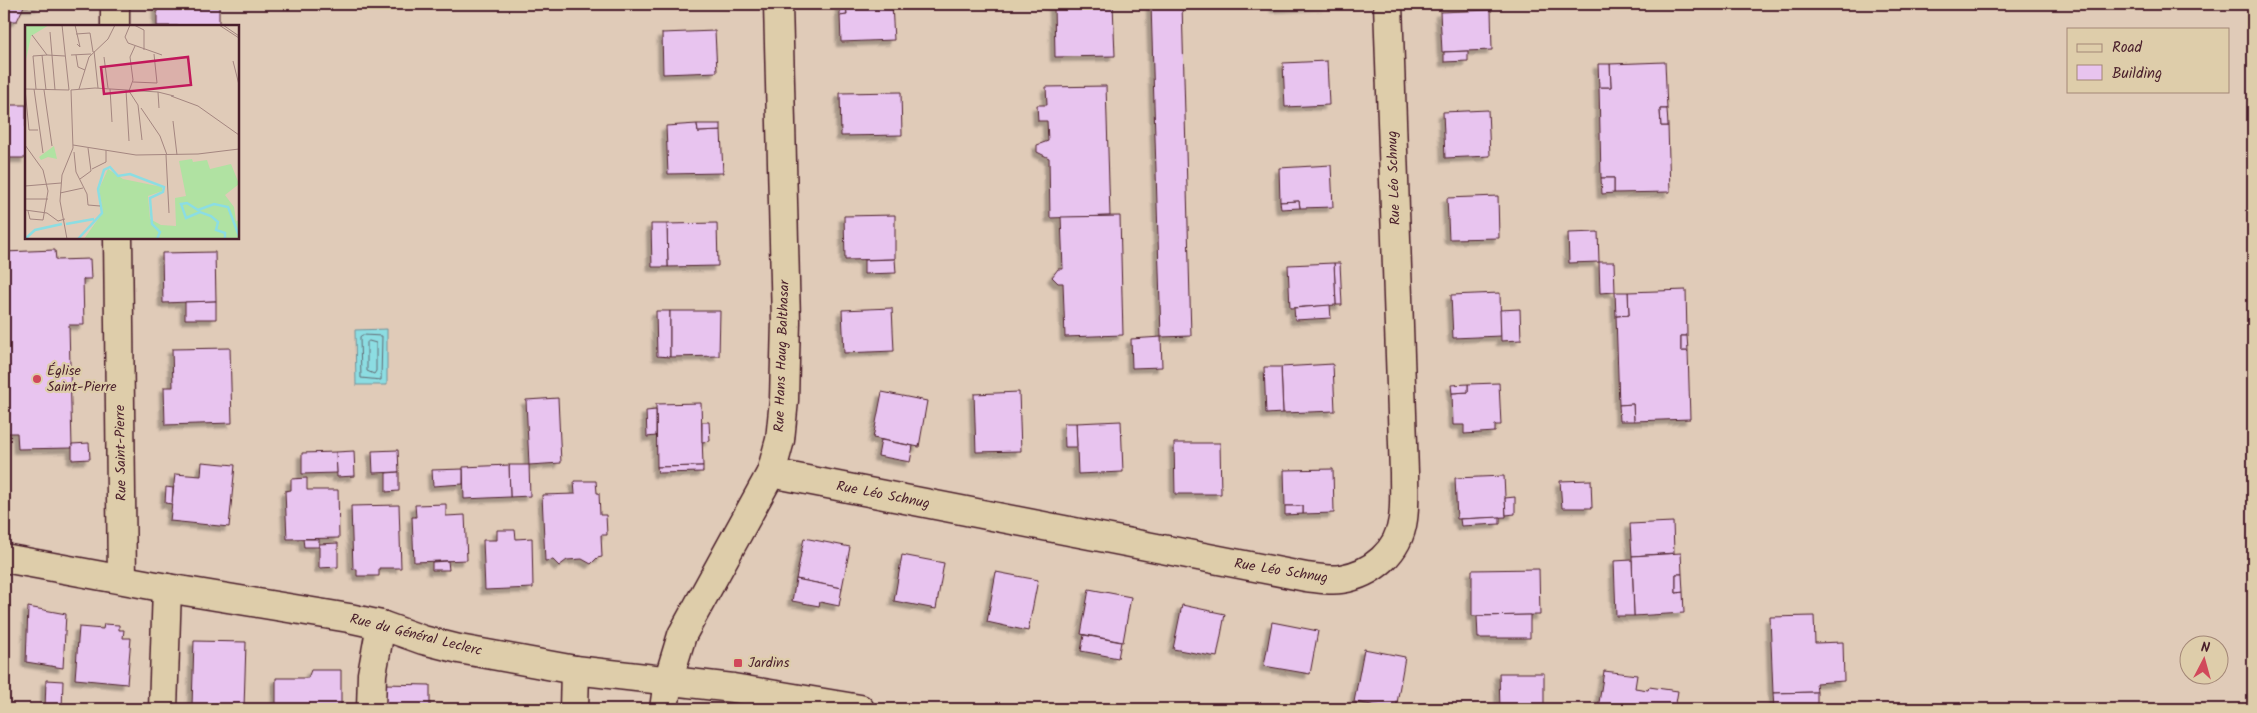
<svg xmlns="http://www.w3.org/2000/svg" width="2257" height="713" font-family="Kalam,sans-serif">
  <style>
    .water { fill: #8cdde2; stroke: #729199 }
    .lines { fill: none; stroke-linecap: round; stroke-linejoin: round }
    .shore { stroke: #646b74; stroke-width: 1 }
    .building { fill: #e8c4ef; stroke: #4a1f2b; filter: url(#shadow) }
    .street-casing { stroke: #4a1f2b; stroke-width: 31 }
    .secondary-casing { stroke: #4a1f2b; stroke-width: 31 }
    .street { stroke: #decdaa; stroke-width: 28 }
    .secondary { stroke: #decdaa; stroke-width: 28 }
    .poi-dot { fill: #d1495b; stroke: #decdaa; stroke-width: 2 }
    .labels { text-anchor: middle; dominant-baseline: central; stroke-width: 4.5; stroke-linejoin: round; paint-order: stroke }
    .street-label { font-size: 14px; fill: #4a1f2b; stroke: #decdaa }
    .poi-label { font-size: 14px; fill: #4a1f2b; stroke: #decdaa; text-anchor: start }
    .inset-river { fill: none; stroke: #8cdde2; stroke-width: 2.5 }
    .inset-road { fill: none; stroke: #a48680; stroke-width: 1 }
    .view { fill: #c2185b; fill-opacity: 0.15; stroke: #c2185b; stroke-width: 2.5 }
    .inset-edge { fill: none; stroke: #4a1f2b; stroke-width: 2.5 }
  </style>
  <defs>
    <filter id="shadow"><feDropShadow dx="-4.5" dy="4.5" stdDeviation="1" flood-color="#0004"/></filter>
  </defs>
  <rect width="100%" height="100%" fill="#e0cbb8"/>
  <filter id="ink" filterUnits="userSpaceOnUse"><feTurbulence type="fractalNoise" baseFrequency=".02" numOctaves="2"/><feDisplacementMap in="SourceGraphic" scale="10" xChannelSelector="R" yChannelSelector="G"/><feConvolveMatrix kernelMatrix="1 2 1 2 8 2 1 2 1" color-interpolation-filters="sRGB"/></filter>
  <g filter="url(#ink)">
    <path class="water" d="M387 329V385H356L355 330Z"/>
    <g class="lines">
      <g class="shore">
        <path d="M363 335 382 336 381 380 361 378 360 337Z"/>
        <path d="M369 341 376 343V371L374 374 367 371V343Z"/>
      </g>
    </g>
    <g class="building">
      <path d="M4 4H41V6L4 7Z"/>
      <rect x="157" y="4" width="62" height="22"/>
      <path d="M840 4H846L847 15 840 16Z"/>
      <path d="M846 4H892L894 40 841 42 840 16 847 15Z"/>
      <path d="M1049 4H1113L1115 56 1055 57 1054 6Z"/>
      <path d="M1151 4H1182L1191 336 1161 337Z"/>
      <path d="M1275 4H1293V7L1275 8Z"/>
      <path d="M1293 4H1327V5L1293 7Z"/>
      <path d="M24 6 17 21H4V7Z"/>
      <path d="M1491 10 1492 50 1442 52 1440 12Z"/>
      <path d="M715 31 717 72 663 74 662 33Z"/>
      <path d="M1468 51V61L1444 62V52Z"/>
      <path d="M1327 61 1329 105 1285 107 1283 63Z"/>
      <path d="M1665 62 1667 109H1660L1661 126H1668L1670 192 1614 193V178H1601L1599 87H1611L1610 64Z"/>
      <path d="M1598 64H1610L1611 87H1599Z"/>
      <path d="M1106 86 1110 216 1050 218 1049 158 1037 152V145L1048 141 1047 121H1038L1037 105H1047L1046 87Z"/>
      <path d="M901 92 902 135 841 136 840 93Z"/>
      <rect x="4" y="105" width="22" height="53"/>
      <path d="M1660 109H1667L1668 126H1661Z"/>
      <path d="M1488 110 1490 156 1445 158 1443 112Z"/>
      <path d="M697 124 698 132 721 131 723 173 668 174 666 126Z"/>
      <path d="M697 124H721V131L698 132Z"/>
      <path d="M1331 165 1333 207 1300 208 1299 201 1280 202 1279 168Z"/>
      <path d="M1601 178H1614V193L1602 194Z"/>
      <path d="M1498 196 1499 238 1449 239 1447 198Z"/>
      <path d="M1299 201 1300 208 1281 209 1280 202Z"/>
      <path d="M895 215V259L845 260 844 216Z"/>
      <path d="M1120 216 1123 335 1065 337 1063 283H1058L1052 277 1058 269H1063L1061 217Z"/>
      <path d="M717 223 718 266 668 267 667 224Z"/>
      <path d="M651 224H667L668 267H652Z"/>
      <path d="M1598 232 1599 262 1569 263 1568 233Z"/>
      <path d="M55 250 56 260 90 259 91 279H83L84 325H69L72 448 18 449 17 433H4V252Z"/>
      <path d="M215 252 216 301 163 303 162 253Z"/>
      <path d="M895 259 896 273 864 274V260Z"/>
      <path d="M1599 262H1614L1615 292 1600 293Z"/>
      <path d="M1334 263H1340L1342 305H1336Z"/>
      <path d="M1334 263 1336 305 1290 308 1288 265Z"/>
      <path d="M1686 290 1687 336H1681V351H1688L1690 419 1634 421 1633 404 1619 405 1616 316 1629 315 1628 292Z"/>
      <path d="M1615 292H1628L1629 315 1616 316Z"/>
      <path d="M1500 293 1501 336 1453 338 1451 295Z"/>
      <path d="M216 301V319H185V302Z"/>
      <path d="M1330 305 1331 318 1295 320 1294 308Z"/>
      <path d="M892 308 894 351 844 353 842 310Z"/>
      <path d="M1520 309 1521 340 1501 341 1500 310Z"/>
      <path d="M656 311H670V357L657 356Z"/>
      <path d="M670 311H720L719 356 670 357Z"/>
      <path d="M1681 336H1687L1688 351H1681Z"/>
      <path d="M1161 337 1162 367 1132 368 1131 339Z"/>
      <path d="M230 348 232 423 165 425 164 387H173L172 349Z"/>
      <path d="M1333 364 1335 411 1283 413 1281 367Z"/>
      <path d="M1264 367H1281L1283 413 1266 414Z"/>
      <path d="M1499 383 1501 425H1495V432L1464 434V425H1453L1452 393 1468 392V384Z"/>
      <path d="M1468 384V392L1452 393 1451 385Z"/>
      <path d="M882 392 927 401 919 447 873 438Z"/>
      <path d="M1019 392 1021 451 976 452 974 394Z"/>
      <path d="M558 398 561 463 529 465 526 400Z"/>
      <path d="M701 403 703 466 657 467 656 404Z"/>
      <path d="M1633 404 1634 421H1620L1619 405Z"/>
      <path d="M656 410V436L647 437 646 411Z"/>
      <path d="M1121 421 1123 472 1078 474 1076 423Z"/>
      <path d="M702 422H709L710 441 702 442Z"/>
      <path d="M1064 423H1076L1077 447H1065Z"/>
      <path d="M881 440 913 446 910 462 878 456Z"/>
      <path d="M89 443 90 459 72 460V444Z"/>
      <path d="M1174 443H1220L1221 494H1175Z"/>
      <path d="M398 450 399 472 373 473 372 451Z"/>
      <path d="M354 451 355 476 337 477 336 452Z"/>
      <path d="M336 452 337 473 302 474V453Z"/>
      <path d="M202 462 235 465 229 527 170 521 175 474 201 476Z"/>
      <path d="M509 465H529L530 496 510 497Z"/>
      <path d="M509 465 510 497 464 499 463 467Z"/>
      <path d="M703 466V472L658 473 657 467Z"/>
      <path d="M463 469V484L433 486 432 470Z"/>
      <path d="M1333 469 1334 513 1303 514V506H1285L1284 470Z"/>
      <path d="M399 472V491L386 492V473Z"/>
      <path d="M1504 476 1506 517 1457 519 1455 478Z"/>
      <path d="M307 478V490H338L339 538 287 539 285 491 291 490V479Z"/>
      <path d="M1591 480 1592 508H1562L1560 481Z"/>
      <path d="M574 481H596L597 493H599L600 515H606L607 535H601L602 557 597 558 591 564 582 559 567 560 559 566 553 560 545 561 542 495 575 494Z"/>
      <path d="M166 487 173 488 172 504 165 503Z"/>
      <path d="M1515 497V514L1506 515 1505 498Z"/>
      <path d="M446 504V516L465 515 467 560 414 562 412 517H416L415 505Z"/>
      <path d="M399 505 401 568H379V576H357V569H353L351 506Z"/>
      <path d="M1285 506H1303V514L1285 515Z"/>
      <path d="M1500 517V524L1461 526 1460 519Z"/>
      <path d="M1673 522 1674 553 1632 556 1630 524Z"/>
      <path d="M497 530H515L516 539 532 538 533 588 485 590 483 540H497Z"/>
      <path d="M804 538 850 547 842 588 796 579Z"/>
      <path d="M303 539H319V547H304Z"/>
      <path d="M338 543V567L319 568V544Z"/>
      <path d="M1681 553 1682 574H1676V593L1683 592 1684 613 1634 616 1632 556Z"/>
      <path d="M902 555 944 563 936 609 894 601Z"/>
      <path d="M1632 560 1634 616H1616L1614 561Z"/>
      <path d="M448 561 449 570H432V562Z"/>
      <path d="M1539 569 1540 615 1472 616V570Z"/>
      <path d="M996 572 1038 580 1028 631 987 622Z"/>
      <path d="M1676 574H1682L1683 592 1676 593Z"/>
      <path d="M796 579 842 588 839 606 820 602 819 606 792 601Z"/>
      <path d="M1089 589 1131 597 1123 642 1081 634Z"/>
      <path d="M1182 605 1225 614 1217 657 1173 649Z"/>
      <path d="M4 606H10L6 663H4Z"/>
      <path d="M28 607 66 614 63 668 26 662Z"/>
      <path d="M1530 615V638H1478L1477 616Z"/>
      <path d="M1814 616 1815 643 1843 642 1844 681 1816 683 1817 692 1773 693 1770 617Z"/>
      <path d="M1272 622 1318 631 1310 674 1264 666Z"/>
      <path d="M104 624 119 625V630H124L123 638H131L127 684 75 679 79 627 103 629Z"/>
      <path d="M1084 635 1121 642 1118 658 1081 651Z"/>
      <path d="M194 641 246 642 244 708 192 706Z"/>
      <path d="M1364 649 1405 657 1396 709 1354 702Z"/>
      <path d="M311 670H341V709H276V678H308Z"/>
      <path d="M1604 671 1637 675 1635 688 1648 690 1649 687 1678 691 1675 709H1598Z"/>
      <path d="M1499 673H1544V709H1500Z"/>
      <path d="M46 680 63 681 62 709H45Z"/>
      <path d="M384 684 430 685V709H384Z"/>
      <path d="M1817 692V709H1774L1773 693Z"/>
      <path d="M211 706 244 708V709H211Z"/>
    </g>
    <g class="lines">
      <g class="street-casing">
        <g id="street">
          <path d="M115 4V26"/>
          <path d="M118 238 122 579"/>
          <path d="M771 473 1306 577C1317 578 1330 581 1341 579 1372 574 1399 552 1403 519 1405 505 1404 488 1404 473L1388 4"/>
          <path d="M163 709 167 588"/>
          <path d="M371 709 372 674 381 625"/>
          <path d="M574 709 575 670"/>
          <path d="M664 709 668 681 682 635 771 473 780 440 784 400 786 321 778 4"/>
        </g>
      </g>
      <g class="secondary-casing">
        <path id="secondary" d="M4 558 167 588 349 618 381 625 423 640 459 649 575 670 733 688 860 709"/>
      </g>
      <use href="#street" class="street"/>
      <use href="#secondary" class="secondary"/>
    </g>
  </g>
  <g class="poi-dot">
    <circle cx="37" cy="379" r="5"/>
    <rect x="733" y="658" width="10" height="10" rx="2.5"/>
  </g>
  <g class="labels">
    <g class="street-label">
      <text transform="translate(1394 178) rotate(-92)">Rue Léo Schnug</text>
      <text transform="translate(782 356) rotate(-88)">Rue Hans Haug Balthasar</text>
      <text transform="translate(121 453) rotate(-91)">Rue Saint-Pierre</text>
      <text transform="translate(883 495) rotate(11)">Rue Léo Schnug</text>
      <text transform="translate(1281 571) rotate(9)">Rue Léo Schnug</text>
      <text transform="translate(416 635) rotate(14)">Rue du Général Leclerc</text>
    </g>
    <g class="poi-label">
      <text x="47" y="371">Église<tspan x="47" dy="16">Saint-Pierre</tspan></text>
      <text x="748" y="663">Jardins</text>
    </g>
  </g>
  <g transform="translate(25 25)">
    <rect width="214" height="214" fill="#e0cbb8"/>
    <path d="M0 0H24L6 11 0 40ZM29 121 32 134 23 132 16 135 14 132ZM167 134 168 137 182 135 185 144 206 139 214 159 200 170 209 182 211 196 214 195V214H59L78 187 74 164 83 144 98 154 137 162V166L123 171 125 194 136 200 151 201 150 173 161 171 154 136Z" fill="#b0e2a2"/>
    <path class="inset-river" d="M41 199 69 194M0 214 10 205 37 199M53 214 77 188 73 164 79 145 85 142 93 151 105 149 139 162 138 167 125 173 127 199 135 207 132 214M200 214V208L191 205 193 197 186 191 175 187 161 193 156 179 162 178 173 185 189 179 203 182 214 211"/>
    <path class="inset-road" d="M37 0 44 65M50 0 55 22 52 19M105 0 100 12 103 18 137 30M109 0 119 5V25M194 0 214 13M198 0 214 11M25 7 30 65M51 9 65 8 68 27M7 10 22 30 40 31M110 21 105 32 108 55 104 66 113 80 117 115M69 26 73 63M17 30 21 65M46 30 66 29M51 30 53 42 60 45M79 32 83 63M208 36 214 60M108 57 132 58 129 29M0 64 4 105H13M0 64 44 65M9 64 18 128M11 64 8 31 22 30M54 64 64 32 83 14 90 0M85 64 87 97M19 65 27 121M101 65 104 116M133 67 134 83M146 71 173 81 214 110M116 83 135 111 142 130M148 96 152 130M0 120 18 145 23 166 18 195 5 194 3 186M48 120 111 130 173 129 214 124M49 127 51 147 62 169 63 180 75 181M141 130 144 188M67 144 81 137V125M55 154 66 146 63 123M0 161 36 158M35 168 58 163M0 174H23M0 185 22 188 33 196 40 194M42 214 35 176 37 150 48 123 46 65 70 63 133 67 149 71"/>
    <path class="view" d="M163 32 166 60 79 69 76 42Z"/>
    <rect width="214" height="214" class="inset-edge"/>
  </g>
  <rect width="2257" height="713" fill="none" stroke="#decdaa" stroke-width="20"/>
  <rect x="10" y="10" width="2237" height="693" fill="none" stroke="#4a1f2b" stroke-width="2" filter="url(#ink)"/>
  <rect x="2067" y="28" width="162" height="65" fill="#decdaa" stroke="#a38777"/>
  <rect x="2077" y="44" width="25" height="8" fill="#decdaa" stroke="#a38777"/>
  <text x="2112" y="52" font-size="15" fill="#4a1f2b">Road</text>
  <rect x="2077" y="65" width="25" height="15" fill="#e8c4ef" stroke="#a38777"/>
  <text x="2112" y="78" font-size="15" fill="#4a1f2b">Building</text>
  <g transform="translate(2204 660) rotate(6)"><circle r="24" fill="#decdaa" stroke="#a38777"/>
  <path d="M0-4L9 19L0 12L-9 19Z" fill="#d1495b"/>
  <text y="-8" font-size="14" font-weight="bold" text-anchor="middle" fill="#4a1f2b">N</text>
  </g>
</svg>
